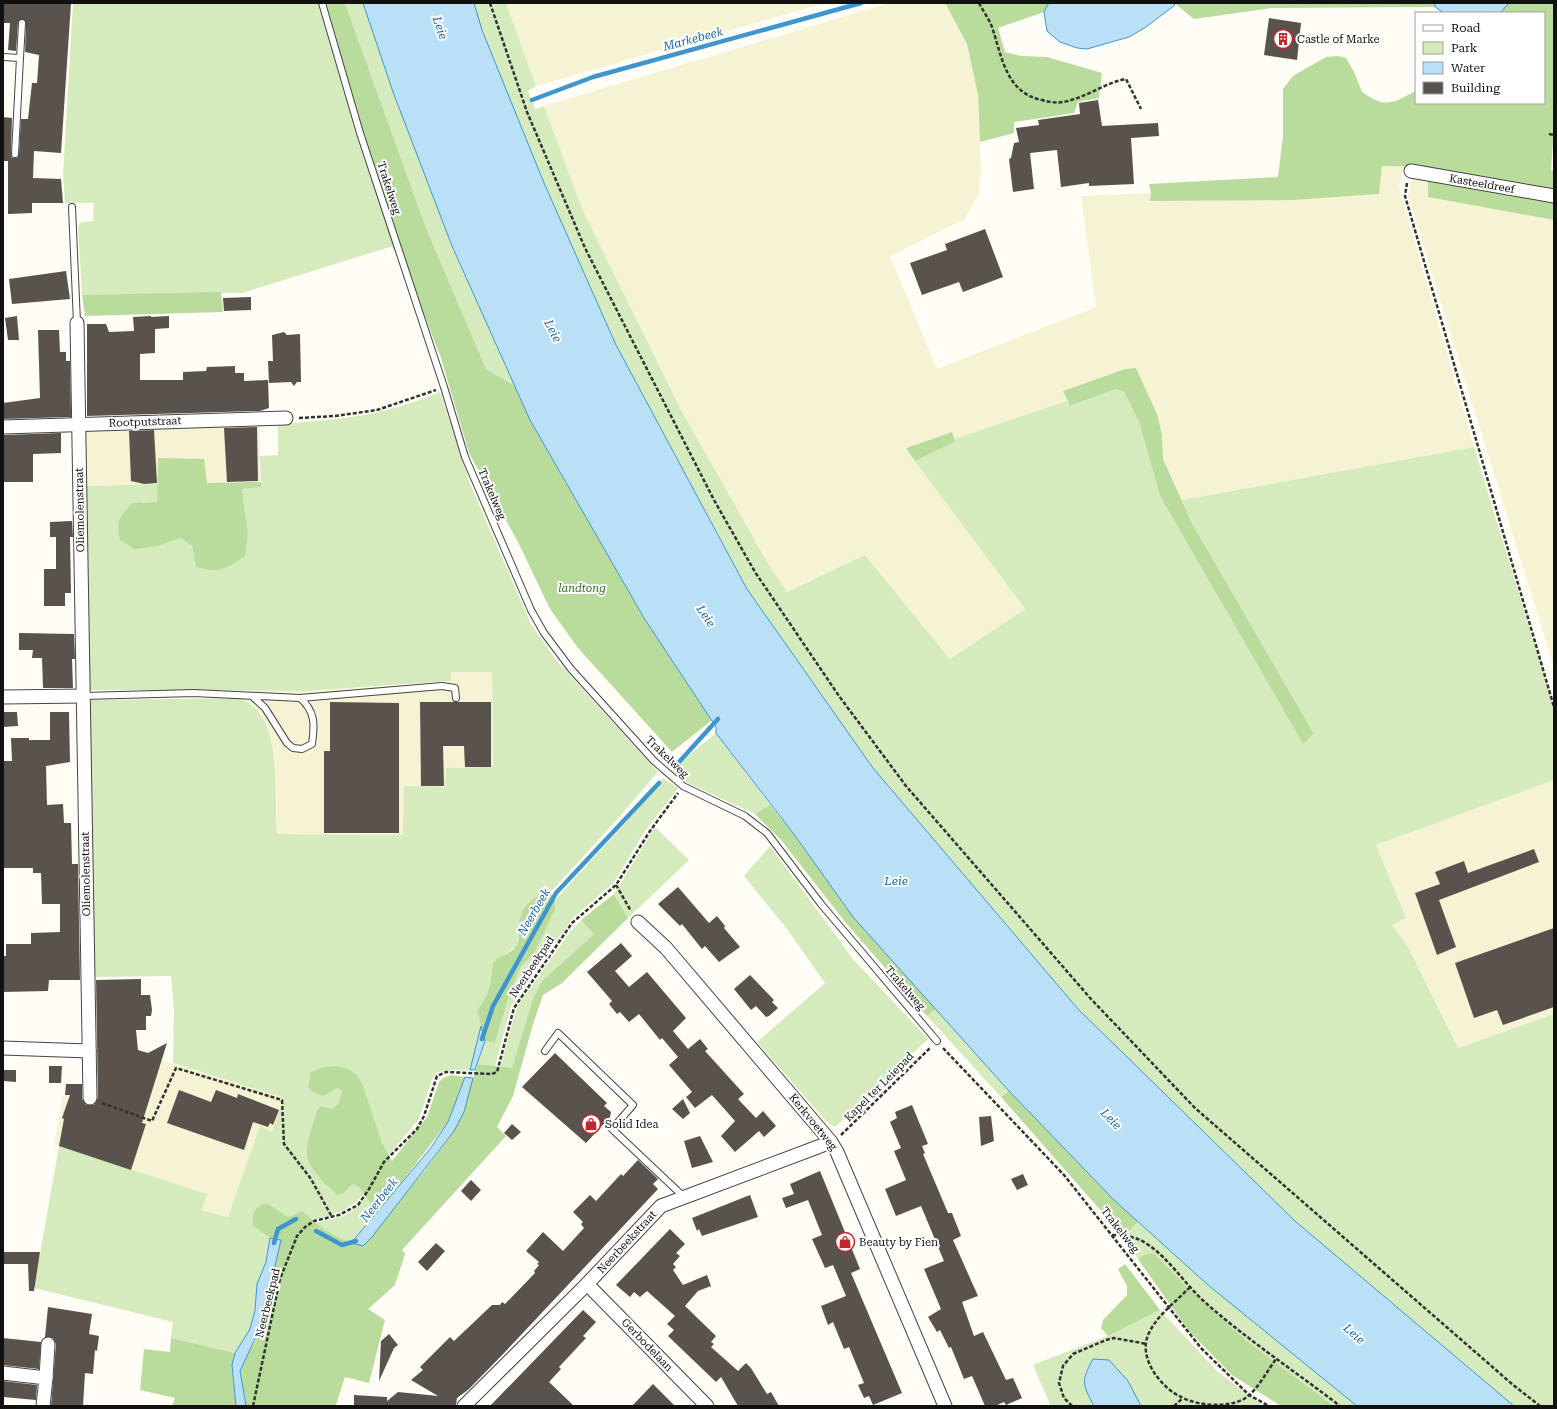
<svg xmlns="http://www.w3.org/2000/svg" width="1557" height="1409" font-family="'Roboto Serif',serif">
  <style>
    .farmland { fill: #f6f3d4 }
    .green { fill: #d5ebbd }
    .forest { fill: #b9dc9c }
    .water { fill: #b9e0f7; stroke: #3f96cf }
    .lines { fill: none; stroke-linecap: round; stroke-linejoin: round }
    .stream { stroke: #3f96cf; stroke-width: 4.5 }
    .building { fill: #5a524d }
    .service-casing { stroke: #444; stroke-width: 8 }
    .minor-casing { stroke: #444; stroke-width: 15 }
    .path { stroke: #333; stroke-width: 2.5; stroke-dasharray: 4 2; stroke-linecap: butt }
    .service { stroke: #fff; stroke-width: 6 }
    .minor { stroke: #fff; stroke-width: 13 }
    .labels { text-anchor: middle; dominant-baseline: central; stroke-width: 4; stroke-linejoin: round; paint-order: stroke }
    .poi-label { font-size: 11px; fill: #111; stroke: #fff; text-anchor: start }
    .street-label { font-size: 11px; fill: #111; stroke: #fff }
    .park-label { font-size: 11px; font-style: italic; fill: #2f6b1f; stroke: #fff }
    .water-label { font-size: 12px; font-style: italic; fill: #1768a6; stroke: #fff }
  </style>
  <rect width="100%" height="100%" fill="#fffdf5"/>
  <g class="farmland">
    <path d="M506 3H822V4L536 86Z"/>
    <path d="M890 3H945L967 44 978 95 981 176 979 193 965 219 890 256 937 369 1096 307 1081 196 1151 193 1150 201 1293 200 1379 194 1382 166H1404L1399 187 1474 447 1182 500 1163 459 1162 435 1157 414 1136 368 1125 369 1063 391 1067 401 954 439 951 432 906 448 1025 609 950 659 865 555 787 592 766 560 680 408 583 211 544 106Z"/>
    <path d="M1429 167 1428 197 1554 220V667L1408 196 1411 182Z"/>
    <path d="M259 423 261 482 207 483 158 458V484L84 486 83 425Z"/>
    <path d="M450 672H492L493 768H446L445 787 403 835 277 834 276 766 268 731 258 711 237 698 239 691H303L409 685 451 681Z"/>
    <path d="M1554 780V1014L1458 1048 1408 947 1392 925 1405 918 1376 845Z"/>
    <path d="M161 1060 285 1098 272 1132 260 1127 229 1217 202 1210 207 1194 54 1145 63 1095 95 1099V1063Z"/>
  </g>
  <g class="green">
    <path d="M73 3H318L351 115 393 246 242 293 82 295 78 226 81 222 93 221 94 203H65L63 175Z"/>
    <path d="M345 3H363L393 92 452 246 515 386 486 369 426 228Z"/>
    <path d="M474 3H506L536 86 528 91 535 109 544 106 583 211 680 408 766 560 787 592 865 555 950 659 1025 609 915 461 955 442 954 439 1067 401 1071 406 1116 389 1124 392 1139 422 1160 496 1303 744 1314 734 1193 525 1182 500 1474 447 1554 708V780L1376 845 1406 918 1392 925 1408 947 1458 1048 1554 1014V1406H1514L1295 1221 1078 1009 873 768 747 589 616 345 544 183 482 30Z"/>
    <path d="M440 392 471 486 531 624 557 661 658 772 620 816 550 893 539 895 520 917V930L516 946 493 963 487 995 480 1019 481 1026 470 1070H447L436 1073 432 1080 419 1119 389 1155C372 1132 371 1101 358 1076L323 1096 337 1088 342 1091 338 1104 312 1131 307 1146 344 1193 353 1184 359 1187 364 1193C350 1212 333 1214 311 1220L302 1211 288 1217 267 1203 253 1226 270 1238 266 1262 257 1284 255 1310 250 1329 235 1353 171 1338 173 1322 34 1288 59 1146 207 1194 202 1210 228 1217 260 1126 272 1132 284 1098 173 1063 174 1010 171 976 93 977 87 700 237 698C286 712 273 795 277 834L403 835 404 786 445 787 446 768 493 767 492 672H451V681L303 691 89 690 84 486 158 484 157 502H142L158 546 181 538 192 546 196 567 248 534 242 488 261 487 260 456 278 455V424C317 421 356 419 394 408 409 404 425 398 440 392Z"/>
    <path d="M716 733 770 805 755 814 690 784 671 770Z"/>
    <path d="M663 778 678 788 645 831 614 882 574 917 543 959 511 1006 495 1066 478 1064 485 1041 495 1043 510 993 521 967 535 952 554 909 555 900 629 819Z"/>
    <path d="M655 827 689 860 628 918 614 894Z"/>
    <path d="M770 846 853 959 928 1039 835 1127 826 1121 757 1042 825 983 787 929 744 876Z"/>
    <path d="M581 920 594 934 542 981 533 998 512 1068 500 1067 517 1007 570 932Z"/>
    <path d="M936 1009 1009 1091 1001 1097 927 1016Z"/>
    <path d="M366 1197 376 1211 351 1243 340 1240 315 1223C338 1218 351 1217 366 1197Z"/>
    <path d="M1138 1222 1208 1285 1357 1406H1334L1247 1341 1187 1287 1154 1253 1146 1254 1138 1259 1124 1238Z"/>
    <path d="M1160 1310 1218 1372 1263 1406H1051L1033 1365 1108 1336Z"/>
  </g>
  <g class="forest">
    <path d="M318 3H345L426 228 486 369 515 386 530 420 644 618 712 720 672 752 578 648 550 609 518 542 469 453 440 355 403 262 393 249 351 115Z"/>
    <path d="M945 3H1051L1048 4 1044 12 998 28 1005 52 1021 56 1047 57 1102 73 1099 98 1078 102 1074 113 1014 122V133L980 142 978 95 967 44Z"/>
    <path d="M1174 3H1435V7L1272 8 1194 19Z"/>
    <path d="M1509 3H1554V129L1551 170 1554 171V220L1428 197V167L1382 166 1379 194 1293 200 1150 201 1151 193 1149 184 1278 177 1283 136V89L1293 76 1326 57 1338 56 1346 58 1354 72 1362 92C1385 108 1391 104 1414 92L1416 89V103H1544V13H1500Z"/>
    <path d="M221 292 223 312 85 316 82 295Z"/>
    <path d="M1136 368 1157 414 1162 435 1163 459 1193 525 1314 734 1303 744 1160 496 1139 422 1124 392 1116 389 1070 406 1063 391 1125 369Z"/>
    <path d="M952 432 955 442 915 461 906 448Z"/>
    <path d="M158 458 204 459 207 483 261 482V487L242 489 248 534 245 556C225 570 219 573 196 567L192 546 181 538 158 546 135 549 120 540C115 520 120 518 132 503L157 502Z"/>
    <path d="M770 805 796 837 853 917 936 1009 927 1016 846 923 781 840 755 814Z"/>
    <path d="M550 893 555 900V909L535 952 521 967 510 993 495 1043 485 1041 477 1010C490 997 490 979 493 963 499 955 511 954 516 946 521 937 518 926 520 918 524 903 536 895 550 893Z"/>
    <path d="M614 894 628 918 562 983 543 995 533 1024 513 1096 497 1127 506 1136 402 1250 405 1254 395 1285 368 1309 385 1320 369 1383 345 1377 336 1405 338 1406H246L240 1371 245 1357 255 1342 280 1240 270 1238 253 1226C251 1214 255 1206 267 1203L288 1217 302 1211C324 1231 335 1238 363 1246L425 1170 454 1131 478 1064 512 1068 533 998 542 981 594 934 581 920Z"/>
    <path d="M338 1066 350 1070 358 1076 363 1086 382 1143 392 1161 427 1117 439 1082 443 1078 451 1075 465 1077 448 1122 400 1184 376 1211 359 1187 353 1184 344 1193 338 1195C325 1184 304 1166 307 1147 308 1136 314 1123 317 1111L321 1106 332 1109 338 1104 342 1091 337 1088 323 1096 313 1092 308 1087 311 1072 325 1067Z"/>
    <path d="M1009 1091 1114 1200 1138 1222 1124 1237 1001 1097Z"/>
    <path d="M1154 1253 1187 1287 1247 1341 1334 1406H1281L1232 1375 1188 1330 1138 1259 1146 1254Z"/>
    <path d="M1125 1264 1160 1310 1108 1336 1101 1328 1103 1320 1127 1295V1286L1118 1269Z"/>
    <path d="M171 1338 235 1353 232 1365 236 1406H172L175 1398 140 1390 144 1349 170 1352Z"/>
  </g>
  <g class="water">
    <path d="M363 3H474L482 30 544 183 616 345 747 589 873 768 1078 1009 1295 1221 1514 1406H1357L1208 1285 1114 1200 1009 1091 853 917 796 837 716 733V727L644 618 530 420 452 246 393 92Z"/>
    <path d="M1051 3H1174L1175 5 1146 27 1129 37 1087 49 1077 48 1060 42 1047 31 1044 12 1048 4Z"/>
    <path d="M1435 3H1509L1500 13H1444L1435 7Z"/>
    <path d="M481 1026 485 1041 475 1070H470Z"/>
    <path d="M465 1077 473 1078 464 1112 454 1131 372 1237 363 1246 351 1243 430 1149 448 1122Z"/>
    <path d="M270 1238 281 1240 261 1326 240 1371 246 1406H236L232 1365 235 1353 250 1329 255 1310 257 1284 266 1262Z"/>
    <path d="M1093 1359 1109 1360 1128 1381 1141 1406H1094C1082 1384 1081 1381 1093 1359Z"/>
  </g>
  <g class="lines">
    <g class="stream">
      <path d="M532 100 593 77 861 3"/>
      <path d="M679 762 718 719"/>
      <path d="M482 1039 493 1006 556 893 659 783"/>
      <path d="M316 1231 342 1245 356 1241"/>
      <path d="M274 1243 278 1229 296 1219"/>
    </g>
  </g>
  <g class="building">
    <path d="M3 3H71L61 153 34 151 33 178 61 179 63 203H32V213L8 214V161H3V117L12 118 11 154 12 158H17L19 154 21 119H28L32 83H37L39 55 25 52 26 23 23 19 18 22 16 51 8 50 10 23H3Z"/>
    <path d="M1269 18 1301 23 1297 60 1264 55Z"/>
    <path d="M1098 100 1102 126 1158 123 1159 136 1131 138 1134 184 1089 186V183L1061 187 1057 150 1030 153 1034 189 1013 192 1009 159 1011 158 1014 143 1019 142 1016 128 1039 125 1038 120 1080 114 1079 103Z"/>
    <path d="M985 229 1003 277 963 292 959 282 922 295 910 263 947 250 945 244Z"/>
    <path d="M66 271 70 299 12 304 9 279Z"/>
    <path d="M251 297V310L224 311 223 298Z"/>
    <path d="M17 316 19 340H8L5 318Z"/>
    <path d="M151 316V317L169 316V328L155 329V353L140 354V380H183V372L206 371 207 367 235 366V373H244V381L268 380 269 408 260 411 87 416V324H106L109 332 134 331 133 317Z"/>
    <path d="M38 330H59L60 352H66V361H70L71 417 3 419V403L40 398Z"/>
    <path d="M284 332 287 335 300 334 301 382H297L294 386 291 382 269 383 268 361H273L272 335Z"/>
    <path d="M257 427 258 481 227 482 224 428Z"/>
    <path d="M154 430 157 483 144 484 131 481 129 431Z"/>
    <path d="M61 433V453L33 454V482H3V435Z"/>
    <path d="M72 521 73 537H70L71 593H65V606H44V569H56V537H50V522Z"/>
    <path d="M19 633 74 634 75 659H72L73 688H43L42 658H32L33 650H19Z"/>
    <path d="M330 702 399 703V833H324V751H330Z"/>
    <path d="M420 702H491V767H465L464 746H443L444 786H421Z"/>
    <path d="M3 712H17L18 726 3 727Z"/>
    <path d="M50 712H69L70 762 46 766 47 805 63 804 64 823H71L72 864H78L80 980H49L48 991 3 992V956H6V944H31V933L60 932V904H42L41 873H33V868H3V761H12L11 738H29V740H50Z"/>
    <path d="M1534 849 1539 862 1439 900 1456 947 1437 955 1415 893 1440 884 1435 872 1464 861 1468 873Z"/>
    <path d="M678 887 709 923 717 916 725 926 724 928 740 947 719 962 705 946 702 949 682 924 680 926 658 904Z"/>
    <path d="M1554 928V1007L1503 1025 1497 1010 1474 1018 1455 963Z"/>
    <path d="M621 943 632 956 615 971 629 987 647 972 686 1018 673 1031 688 1049 700 1039 708 1049 705 1051 744 1094 738 1099 756 1118 763 1111 776 1126 764 1137 759 1131 735 1152 721 1136 735 1121 712 1095 695 1108 686 1097 692 1092 669 1065 678 1057 662 1038 660 1040 639 1014 629 1022 620 1012 617 1014 609 1004 612 1001 587 972Z"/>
    <path d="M750 975 774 1000 772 1002 778 1008 769 1016 766 1017 756 1006 751 1010 734 989Z"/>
    <path d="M141 979V995H150L152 1010 151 1016H146V1030H136L138 1050 148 1053 167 1043 142 1123 146 1124 131 1170 59 1146 64 1119 62 1118 70 1095H65L66 1084H82V1099L86 1105H94L98 1098 96 980Z"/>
    <path d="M555 1053 607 1103 604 1106 611 1112 610 1117 586 1143 522 1087Z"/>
    <path d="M49 1066H62L61 1083H49Z"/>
    <path d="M3 1070H16V1082L3 1081Z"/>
    <path d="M179 1090 211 1102 216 1090 237 1098 238 1094 279 1110 273 1125 270 1123 268 1127 253 1122 244 1150 167 1123Z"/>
    <path d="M683 1099 690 1113 683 1119 672 1109Z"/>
    <path d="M912 1105 928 1144 922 1146 925 1153 923 1154 948 1213H952L961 1236 953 1240 978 1296 962 1302 974 1336 983 1332 1006 1380 1013 1378 1022 1398 1006 1405 1004 1402 995 1406H985L972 1376 964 1379 951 1347 949 1348 940 1330 937 1332 928 1317 941 1309 924 1269 944 1261 921 1206 896 1216 885 1189 906 1180 894 1151 901 1148 890 1122 897 1118 895 1112Z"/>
    <path d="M991 1116 994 1141 981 1146 979 1117Z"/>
    <path d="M512 1124 521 1132 512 1140 504 1133Z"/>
    <path d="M700 1136 713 1162 692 1168 684 1141Z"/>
    <path d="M638 1160 658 1179 653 1184 658 1189 506 1351 469 1389 457 1398 456 1406H354V1395L387 1397V1401L398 1392 438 1396 411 1380 423 1370 420 1367 450 1337 454 1341 492 1305H500L502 1302 505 1304 535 1273 534 1271 539 1265 537 1264 539 1262 526 1251 543 1232 563 1251 584 1228 581 1224 583 1222 573 1212 590 1195 596 1201 621 1174 623 1176Z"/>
    <path d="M820 1171 860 1269 851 1273 902 1393 873 1405 869 1396 864 1398 858 1385 864 1383 849 1347 844 1349 833 1322 828 1325 821 1306 846 1296 833 1265 825 1268 812 1239 822 1235 808 1200 786 1208 782 1198 794 1194 790 1184Z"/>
    <path d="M1023 1174 1028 1185 1017 1190 1011 1179Z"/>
    <path d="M471 1180 481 1190 471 1201 461 1191Z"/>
    <path d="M750 1195 758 1217 702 1236 699 1229 697 1231 692 1218Z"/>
    <path d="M670 1229 685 1244 676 1253 680 1256 673 1264 676 1267 673 1270 683 1285 707 1275 711 1286 698 1291 685 1306 716 1336 711 1342 714 1344 711 1347 738 1371 746 1363 751 1368 767 1394 771 1392 779 1406H738L721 1377 716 1382 668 1336 674 1330 667 1324 675 1316 647 1291 640 1297 634 1292 630 1297 616 1285Z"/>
    <path d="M436 1243 445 1251 427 1271 418 1262Z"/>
    <path d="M3 1252H40L34 1291H29L28 1264H3Z"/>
    <path d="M48 1307 92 1314 89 1334 99 1336 97 1351 95 1350 93 1374 85 1373 83 1406H51L56 1344 53 1338 45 1337Z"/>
    <path d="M583 1310 596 1322 583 1336 586 1338 559 1367 561 1369 549 1382 574 1406H490Z"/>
    <path d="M389 1334 398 1345 394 1348 379 1381 381 1341Z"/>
    <path d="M3 1338 41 1342 39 1369 3 1365Z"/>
    <path d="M3 1381 37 1385 36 1400 3 1397Z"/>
    <path d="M653 1384 675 1406H632Z"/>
  </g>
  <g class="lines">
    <g class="service-casing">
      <g id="service">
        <path d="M322 3 360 133 444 387 465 457 531 610 544 633 571 669 654 761 683 786 745 816 767 833 821 904 937 1041"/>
        <path d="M3 57 20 58 15 154"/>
        <path d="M20 58 22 23"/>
        <path d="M72 207 77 323"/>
        <path d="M83 696 194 693 300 698C315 711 315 724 312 744L302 749 293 748 287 743 265 708 252 696"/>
        <path d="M300 698 442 686 455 688 456 698"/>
        <path d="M545 1051 558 1033 633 1105 612 1129 684 1197"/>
      </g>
    </g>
    <g class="minor-casing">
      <g id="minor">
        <path d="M1411 171 1554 196"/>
        <path d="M77 323 90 1098"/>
        <path d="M3 427 286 418"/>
        <path d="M3 697 83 696"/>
        <path d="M638 922 666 948 831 1142 837 1152 945 1406"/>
        <path d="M3 1048 89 1051"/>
        <path d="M587 1284 707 1406"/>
        <path d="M3 1373 46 1378 43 1406"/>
        <path d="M46 1378 48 1344"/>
        <path d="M464 1406 587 1284 661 1206 831 1142"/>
      </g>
    </g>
    <g class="path">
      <path d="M490 3 527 112 585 248 714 500 755 572 839 696 906 786 1091 999 1195 1108 1512 1384 1540 1406"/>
      <path d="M979 3C983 11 989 19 992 27 1002 57 1006 93 1042 100 1049 102 1056 103 1063 102 1086 98 1104 83 1126 79L1141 109"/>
      <path d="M1549 134 1554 135"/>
      <path d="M1407 183 1405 196 1554 707"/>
      <path d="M299 418 335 416 377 410 436 390"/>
      <path d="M616 885 631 911"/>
      <path d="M943 1048 1064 1175 1201 1348 1249 1395 1269 1406"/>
      <path d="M102 1103 152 1121 176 1068 282 1100 284 1144 311 1179 332 1217"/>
      <path d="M841 1135 930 1048"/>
      <path d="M1112 1235C1125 1236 1136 1236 1147 1244 1170 1259 1186 1286 1207 1304 1249 1341 1296 1372 1340 1406"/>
      <path d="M1190 1287C1175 1303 1154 1317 1147 1338 1140 1361 1162 1388 1181 1397 1198 1406 1227 1408 1244 1399 1257 1391 1267 1371 1276 1359"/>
      <path d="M253 1406 280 1279 297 1236 305 1227 314 1221 339 1215 358 1205 369 1189 384 1162 417 1129 424 1116 437 1076 446 1072 492 1074 497 1072 514 1008 572 923 616 885 650 831 678 793"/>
      <path d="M1072 1406 1064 1398 1059 1383 1063 1366 1073 1354 1106 1340 1114 1338 1147 1344"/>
      <path d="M1174 1406 1183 1398"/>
    </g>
    <use href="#service" class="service"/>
    <use href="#minor" class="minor"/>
  </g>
  <defs>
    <g id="building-ring" transform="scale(1)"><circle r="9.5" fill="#fff" stroke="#c4262e" stroke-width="1.5"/><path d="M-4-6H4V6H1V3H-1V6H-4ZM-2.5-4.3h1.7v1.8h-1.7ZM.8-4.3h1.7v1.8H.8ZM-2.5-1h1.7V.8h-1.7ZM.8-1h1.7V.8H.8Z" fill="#c4262e"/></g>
    <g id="shop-ring" transform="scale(1)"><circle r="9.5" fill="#fff" stroke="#c4262e" stroke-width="1.5"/><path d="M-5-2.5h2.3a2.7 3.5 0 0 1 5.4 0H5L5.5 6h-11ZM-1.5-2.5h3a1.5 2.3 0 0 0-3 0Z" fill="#c4262e"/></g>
  </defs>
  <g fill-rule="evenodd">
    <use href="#building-ring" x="1283" y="39"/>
    <use href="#shop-ring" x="591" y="1124"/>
    <use href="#shop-ring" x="845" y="1242"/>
  </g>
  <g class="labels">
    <g class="poi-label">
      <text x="1297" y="39">Castle of Marke</text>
      <text x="605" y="1124">Solid Idea</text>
      <text x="859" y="1242">Beauty by Fien</text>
    </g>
    <g class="street-label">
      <text transform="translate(1482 184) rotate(10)">Kasteeldreef</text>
      <text transform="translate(389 188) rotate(72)">Trakelweg</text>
      <text transform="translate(145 422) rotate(-2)">Rootputstraat</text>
      <text transform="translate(492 494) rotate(67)">Trakelweg</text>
      <text transform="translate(80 510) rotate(-91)">Oliemolenstraat</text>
      <text transform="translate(667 757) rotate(44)">Trakelweg</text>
      <text transform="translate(86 874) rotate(-91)">Oliemolenstraat</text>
      <text transform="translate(532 967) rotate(-56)">Neerbeekpad</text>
      <text transform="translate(905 988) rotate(49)">Trakelweg</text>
      <text transform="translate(879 1087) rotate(-45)">Kapel ter Leiepad</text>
      <text transform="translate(813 1122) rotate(51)">Kerkvoetweg</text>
      <text transform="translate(1120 1230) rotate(52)">Trakelweg</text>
      <text transform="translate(627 1242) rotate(-47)">Neerbeekstraat</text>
      <text transform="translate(268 1303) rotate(-76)">Neerbeekpad</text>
      <text transform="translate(647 1345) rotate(46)">Gerbodelaan</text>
    </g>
    <g class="park-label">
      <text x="582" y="588">landtong</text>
    </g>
    <g class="water-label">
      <text transform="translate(440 28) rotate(72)">Leie</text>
      <text transform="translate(693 39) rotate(-15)">Markebeek</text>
      <text transform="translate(553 331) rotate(63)">Leie</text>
      <text transform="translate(706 616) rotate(56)">Leie</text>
      <text x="896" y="881">Leie</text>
      <text transform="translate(534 912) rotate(-60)">Neerbeek</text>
      <text transform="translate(1111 1119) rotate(47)">Leie</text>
      <text transform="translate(379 1200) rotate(-52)">Neerbeek</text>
      <text transform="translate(1354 1334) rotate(41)">Leie</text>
    </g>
  </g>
  <rect width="1557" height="1409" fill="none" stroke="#111111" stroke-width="8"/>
  <rect x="1415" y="12" width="130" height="92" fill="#ffffff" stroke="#a0a0a0"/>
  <rect x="1423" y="25" width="20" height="6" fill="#ffffff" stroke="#a0a0a0"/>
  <text x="1451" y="32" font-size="12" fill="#111111">Road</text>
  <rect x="1423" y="42" width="20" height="12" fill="#d5ebbd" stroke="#a0a0a0"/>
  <text x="1451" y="52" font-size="12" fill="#111111">Park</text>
  <rect x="1423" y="62" width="20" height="12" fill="#b9e0f7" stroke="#a0a0a0"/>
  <text x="1451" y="72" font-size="12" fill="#111111">Water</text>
  <rect x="1423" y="82" width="20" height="12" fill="#5a524d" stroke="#a0a0a0"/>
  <text x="1451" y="92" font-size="12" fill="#111111">Building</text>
</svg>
